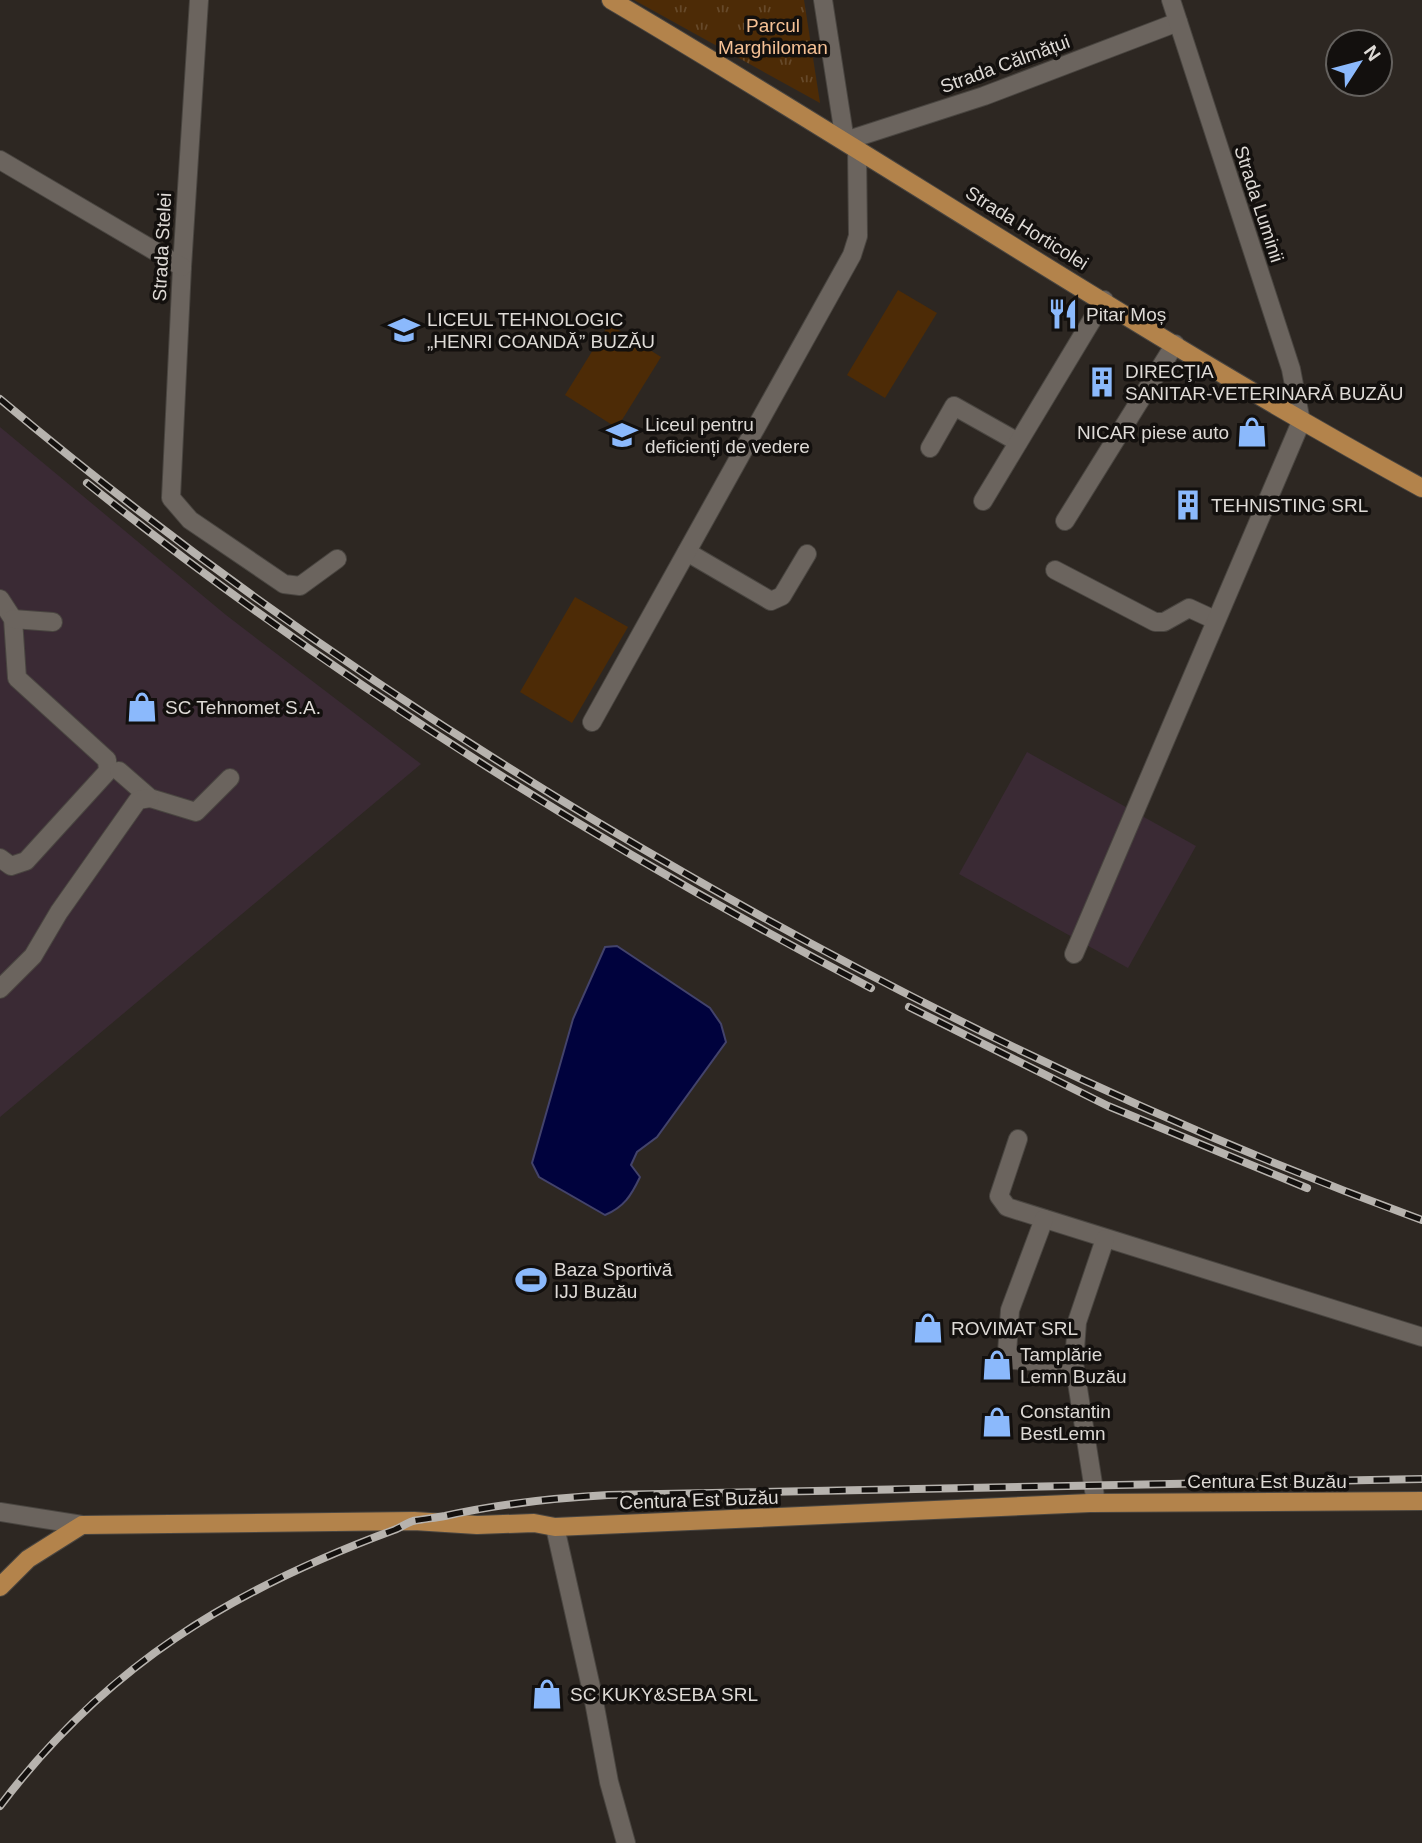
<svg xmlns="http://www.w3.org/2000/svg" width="1422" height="1843" font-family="Helvetica,sans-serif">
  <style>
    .industrial { fill: #3a2a34 }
    .green { fill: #4d2b06 }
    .park { fill: url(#park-tufts) }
    .water { fill: #00023d; stroke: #43436b; stroke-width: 2 }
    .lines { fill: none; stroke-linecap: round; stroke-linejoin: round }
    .minor-casing { stroke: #494540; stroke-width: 20 }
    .major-casing { stroke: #494540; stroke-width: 20 }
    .minor { stroke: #6b645e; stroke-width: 18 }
    .major { stroke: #b3834b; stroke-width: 18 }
    .rail-casing { stroke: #b7b3ae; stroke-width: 8 }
    .rail { stroke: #13100e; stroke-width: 5; stroke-dasharray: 16; stroke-linecap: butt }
    .labels { text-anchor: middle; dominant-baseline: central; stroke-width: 7; stroke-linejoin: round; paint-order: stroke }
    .park-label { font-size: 19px; fill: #f6c195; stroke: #13100e }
    .street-label { font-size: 19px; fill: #dedad6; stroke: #13100e }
    .poi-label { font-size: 19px; fill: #dedad6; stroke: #13100e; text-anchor: start }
  </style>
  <defs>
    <pattern id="park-tufts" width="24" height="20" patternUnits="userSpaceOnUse" patternTransform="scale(1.75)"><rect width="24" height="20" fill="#4d2b06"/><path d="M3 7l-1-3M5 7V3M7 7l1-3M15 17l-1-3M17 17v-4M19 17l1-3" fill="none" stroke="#66492a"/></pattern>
  </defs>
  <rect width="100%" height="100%" fill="#2d2722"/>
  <g class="industrial">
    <path d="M0 427 226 615 421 764 0 1117Z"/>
    <path d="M1027 752 1196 846 1128 968 959 874Z"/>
  </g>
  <g class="green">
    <path d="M898 290 937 313 885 398 847 375Z"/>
    <path d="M609 324 661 357 617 428 565 395Z"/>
    <path d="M575 597 628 627 572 723 520 692Z"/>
  </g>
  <path class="park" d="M634 0H804L820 103Z"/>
  <path class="water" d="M617 946 710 1008 721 1024 726 1042 657 1137 637 1152 631 1165 640 1177C631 1196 624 1207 605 1215L539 1177 532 1163 573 1019 605 947Z"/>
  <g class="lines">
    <g class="minor-casing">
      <g id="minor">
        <path d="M199 0 182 267 171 498 190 520 284 584 300 586 337 559"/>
        <path d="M823 0 845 141 984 96 1178 22"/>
        <path d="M0 160 182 267"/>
        <path d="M930 448 954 406 1018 442"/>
        <path d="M983 501 1104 300"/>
        <path d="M1065 521 1175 344"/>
        <path d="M687 552 771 601 782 596 807 554"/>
        <path d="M1055 570 1155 622H1164L1189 608 1215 620"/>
        <path d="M0 599 13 619 17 678 107 760 108 771 26 861 11 866 0 858"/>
        <path d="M13 619 53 622"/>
        <path d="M592 722 852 255 858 236 857 148"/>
        <path d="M119 771 150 798 196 812 230 778"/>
        <path d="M1074 954 1301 422 1291 369 1171 0"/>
        <path d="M0 989 33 956 59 912 138 800 150 798"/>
        <path d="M1018 1139 999 1196 1007 1207 1422 1337"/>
        <path d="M1044 1219 1010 1310 1007 1353 1013 1360 1074 1363"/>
        <path d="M1096 1503 1074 1363 1077 1322 1105 1239"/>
        <path d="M0 1512 82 1525"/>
        <path d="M555 1527 593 1696 609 1782 626 1843"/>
      </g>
    </g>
    <g class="major-casing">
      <g id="major">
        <path d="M611 0C883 160 1145 337 1422 488"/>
        <path d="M0 1587 28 1559 82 1525 414 1521 477 1525 534 1523 555 1527 1090 1503 1422 1501"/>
      </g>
    </g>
    <use href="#minor" class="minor"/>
    <use href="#major" class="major"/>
    <g class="rail-casing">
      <g id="rail">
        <path d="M0 399C214 579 445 736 688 875 923 1010 1167 1127 1422 1220"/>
        <path d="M87 483C331 678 595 843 871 988"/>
        <path d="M909 1007 1108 1106 1307 1188"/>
        <path d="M0 1806C106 1666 231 1590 394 1530 400 1528 406 1523 413 1521 423 1519 434 1518 445 1516 499 1504 552 1498 608 1495L1422 1479"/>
      </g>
    </g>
    <use href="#rail" class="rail"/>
  </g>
  <defs>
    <g id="restaurant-bare" transform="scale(2.415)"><path d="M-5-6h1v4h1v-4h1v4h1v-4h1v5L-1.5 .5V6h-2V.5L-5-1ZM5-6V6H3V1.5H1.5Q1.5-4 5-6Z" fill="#8bb9fc" stroke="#13100e" stroke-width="2.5" paint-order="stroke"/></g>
    <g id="school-bare" transform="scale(2.415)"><path d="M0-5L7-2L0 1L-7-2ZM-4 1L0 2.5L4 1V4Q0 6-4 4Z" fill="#8bb9fc" stroke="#13100e" stroke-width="2.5" paint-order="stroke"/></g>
    <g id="building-bare" transform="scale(2.415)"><path d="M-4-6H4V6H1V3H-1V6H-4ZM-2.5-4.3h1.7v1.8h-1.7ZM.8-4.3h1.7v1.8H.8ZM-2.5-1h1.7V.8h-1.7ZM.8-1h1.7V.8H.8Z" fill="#8bb9fc" stroke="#13100e" stroke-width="2.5" paint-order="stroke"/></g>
    <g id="shop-bare" transform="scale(2.415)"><path d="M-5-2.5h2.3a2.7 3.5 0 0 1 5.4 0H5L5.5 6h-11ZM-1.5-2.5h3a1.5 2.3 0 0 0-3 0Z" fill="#8bb9fc" stroke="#13100e" stroke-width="2.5" paint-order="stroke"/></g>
    <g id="stadium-bare" transform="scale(2.415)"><path d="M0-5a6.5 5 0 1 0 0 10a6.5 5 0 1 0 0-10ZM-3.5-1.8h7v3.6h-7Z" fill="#8bb9fc" stroke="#13100e" stroke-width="2.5" paint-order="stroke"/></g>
  </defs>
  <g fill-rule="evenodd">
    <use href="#restaurant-bare" x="1063" y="314"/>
    <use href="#school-bare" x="404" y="330"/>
    <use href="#building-bare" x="1102" y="382"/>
    <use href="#shop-bare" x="1252" y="432"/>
    <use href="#school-bare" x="622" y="435"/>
    <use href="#building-bare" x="1188" y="505"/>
    <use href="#shop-bare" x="142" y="707"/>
    <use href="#stadium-bare" x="531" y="1280"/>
    <use href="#shop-bare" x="928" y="1328"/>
    <use href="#shop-bare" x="997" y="1365"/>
    <use href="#shop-bare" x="997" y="1422"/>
    <use href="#shop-bare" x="547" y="1694"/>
  </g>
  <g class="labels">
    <g class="park-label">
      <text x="773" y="25">Parcul<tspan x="773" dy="22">Marghiloman</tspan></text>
    </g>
    <g class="street-label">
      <text transform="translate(1005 64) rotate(-20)">Strada Călmățui</text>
      <text transform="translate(1259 204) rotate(72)">Strada Luminii</text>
      <text transform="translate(1027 228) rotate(32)">Strada Horticolei</text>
      <text transform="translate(162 247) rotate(-87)">Strada Stelei</text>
      <text x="1267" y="1481">Centura Est Buzău</text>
      <text transform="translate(699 1500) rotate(-2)">Centura Est Buzău</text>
    </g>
    <g class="poi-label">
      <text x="1086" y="314">Pitar Moș</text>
      <text x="427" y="319">LICEUL TEHNOLOGIC<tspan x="427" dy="22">„HENRI COANDĂ” BUZĂU</tspan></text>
      <text x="1125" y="371">DIRECŢIA<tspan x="1125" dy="22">SANITAR-VETERINARĂ BUZĂU</tspan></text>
      <text x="645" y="424">Liceul pentru<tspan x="645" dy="22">deficienți de vedere</tspan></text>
      <text x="1229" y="432" text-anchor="end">NICAR piese auto</text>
      <text x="1211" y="505">TEHNISTING SRL</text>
      <text x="165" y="707">SC Tehnomet S.A.</text>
      <text x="554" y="1269">Baza Sportivă<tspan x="554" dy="22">IJJ Buzău</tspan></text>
      <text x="951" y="1328">ROVIMAT SRL</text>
      <text x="1020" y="1354">Tamplărie<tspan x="1020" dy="22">Lemn Buzău</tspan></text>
      <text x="1020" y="1411">Constantin<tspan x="1020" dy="22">BestLemn</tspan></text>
      <text x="570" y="1694">SC KUKY&amp;SEBA SRL</text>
    </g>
  </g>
  <g transform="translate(1359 63) rotate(54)"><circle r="33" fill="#13100e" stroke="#64615e" stroke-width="2"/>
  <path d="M0-5L12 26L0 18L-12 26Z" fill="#8bb9fc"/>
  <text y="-10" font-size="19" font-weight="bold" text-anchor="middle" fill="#dedad6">N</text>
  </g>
</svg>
